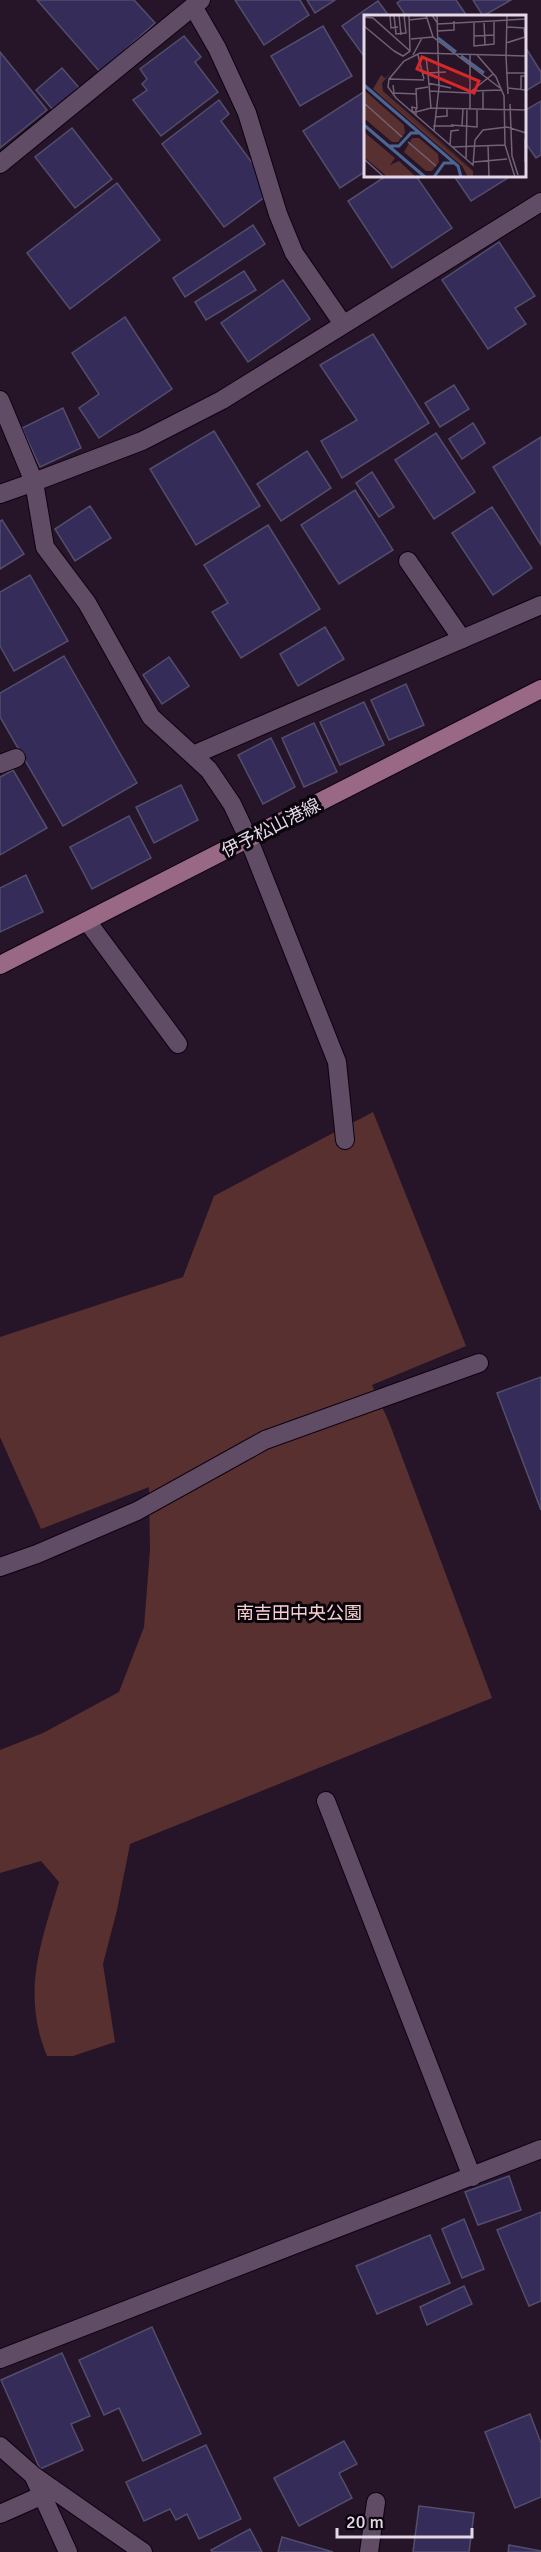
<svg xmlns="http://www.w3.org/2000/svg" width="541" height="2552" font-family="Signika,'Noto Sans JP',sans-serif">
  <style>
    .green { fill: #58302f }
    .building { fill: #352c59; stroke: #524e6b; stroke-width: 1.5 }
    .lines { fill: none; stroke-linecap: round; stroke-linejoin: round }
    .minor-casing { stroke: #0e0212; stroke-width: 20 }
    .major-casing { stroke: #0e0212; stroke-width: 20 }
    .minor { stroke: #604c65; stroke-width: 18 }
    .major { stroke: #986884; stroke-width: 18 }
    .labels { text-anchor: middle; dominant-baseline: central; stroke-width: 6; stroke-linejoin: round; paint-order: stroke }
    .street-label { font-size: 18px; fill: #e4d8e6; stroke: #0a040c }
    .park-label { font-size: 18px; fill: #f7d1cf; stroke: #0a040c }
    .inset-river { fill: none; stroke: #4b6693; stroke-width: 3 }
    .inset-road { fill: none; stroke: #726275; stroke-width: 1.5 }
    .view { fill: #d62828; fill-opacity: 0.15; stroke: #d62828; stroke-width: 3 }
    .inset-edge { fill: none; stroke: #e4d8e6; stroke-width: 3 }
  </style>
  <rect width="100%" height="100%" fill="#261429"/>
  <path class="green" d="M373 1112 466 1346 372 1385 389 1422 492 1698 130 1844 117 1910 103 1964 115 2042 73 2056H47C21 1993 41 1943 59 1882L41 1861 0 1873V1750L43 1733 119 1692 144 1627 150 1550 149 1487 41 1529 0 1437V1337L183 1277 214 1196Z"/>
  <g class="building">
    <path d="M37 0H134L155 23 100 72Z"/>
    <path d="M235 0H300L309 15 264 45Z"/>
    <path d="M307 0H335L315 13Z"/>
    <path d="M401 0H456L467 16H406L397 3Z"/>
    <path d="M473 0H511L483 16Z"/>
    <path d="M378 1 389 16H366V59L342 26Z"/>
    <path d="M323 26 352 76 300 106 271 56Z"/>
    <path d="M184 36 201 57 195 62 218 92 161 136 133 100 147 90 142 84 147 79 140 69Z"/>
    <path d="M524 45 541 72V82L524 92Z"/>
    <path d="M0 52 47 110 0 148Z"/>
    <path d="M62 68 80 89 54 111 36 90Z"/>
    <path d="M365 91 366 171 340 188 303 131Z"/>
    <path d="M219 100 229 114 221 121 262 176 258 179 269 194 224 227 162 144Z"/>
    <path d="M541 101V155L536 158 524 141V111Z"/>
    <path d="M72 128 112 179 75 208 35 157Z"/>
    <path d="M386 176H416L452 228 392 268 348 201Z"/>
    <path d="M454 176H511L471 201Z"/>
    <path d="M117 183 160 240 70 309 27 253Z"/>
    <path d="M253 225 265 244 185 297 173 278Z"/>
    <path d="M499 242 535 296 515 308 526 324 488 349 442 280Z"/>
    <path d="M244 271 256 290 206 320 195 302Z"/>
    <path d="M283 280 310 319 248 362 221 323Z"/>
    <path d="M125 317 172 389 99 438 79 408 99 394 72 353Z"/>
    <path d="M373 334 429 423 342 478 321 441 357 420 320 365Z"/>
    <path d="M454 385 469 409 440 427 425 403Z"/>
    <path d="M63 408 81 448 40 467 22 428Z"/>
    <path d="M473 423 485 443 462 459 449 439Z"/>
    <path d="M214 431 260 506 196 545 150 469Z"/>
    <path d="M436 433 475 492 434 519 395 460Z"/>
    <path d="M541 437V545L493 467Z"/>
    <path d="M307 451 331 488 281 521 257 484Z"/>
    <path d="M372 472 394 507 379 517 356 483Z"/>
    <path d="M355 490 393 550 339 584 301 525Z"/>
    <path d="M90 506 111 538 75 561 55 529Z"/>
    <path d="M492 507 532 568 493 595 452 533Z"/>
    <path d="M2 520 24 554 0 569V521Z"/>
    <path d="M268 525 320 609 241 658 212 612 228 603 204 565Z"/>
    <path d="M30 575 68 641 14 671 0 646V592Z"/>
    <path d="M325 627 344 659 298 686 280 654Z"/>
    <path d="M64 656 137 783 63 826 0 717V693Z"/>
    <path d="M169 657 189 686 162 704 143 675Z"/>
    <path d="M406 684 424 725 389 740 371 700Z"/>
    <path d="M364 702 384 745 340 765 320 722Z"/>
    <path d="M314 723 337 772 304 787 282 738Z"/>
    <path d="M271 738 295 787 263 804 238 755Z"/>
    <path d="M13 770 47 828 0 855V777Z"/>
    <path d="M181 785 198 820 154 843 136 807Z"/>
    <path d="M129 816 151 858 92 889 70 847Z"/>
    <path d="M26 875 43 912 0 932V888Z"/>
    <path d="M541 1377V1510L497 1393Z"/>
    <path d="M509 2176 521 2210 478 2225 465 2192Z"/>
    <path d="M541 2212V2301L529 2306 497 2230Z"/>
    <path d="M464 2219 484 2269 462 2278 442 2229Z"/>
    <path d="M430 2235 450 2283 377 2314 356 2266Z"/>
    <path d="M464 2286 472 2304 427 2325 420 2307Z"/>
    <path d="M152 2327 201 2434 143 2461 119 2408 104 2415 79 2360Z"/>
    <path d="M62 2353 90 2416 71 2424 83 2450 40 2469 1 2380Z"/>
    <path d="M530 2414 541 2443V2497L515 2508 485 2432Z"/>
    <path d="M344 2441 357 2464 339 2473 352 2498 299 2526 274 2478Z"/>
    <path d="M206 2445 241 2519 199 2539 187 2514 176 2520 170 2509 144 2521 126 2482Z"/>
    <path d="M419 2506 474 2513 469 2552H413Z"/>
    <path d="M250 2529 262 2552H212L211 2550Z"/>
    <path d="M282 2537 333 2552H278Z"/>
    <path d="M509 2545 541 2551V2552H508Z"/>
  </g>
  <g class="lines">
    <g class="minor-casing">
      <g id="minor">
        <path d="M194 8 217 48 247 113 278 214 294 253 343 324"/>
        <path d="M0 164 201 0"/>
        <path d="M0 400 34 482 142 441 222 400 541 202"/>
        <path d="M0 494 34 482 45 547 87 603 151 717 209 770 232 804 249 840 337 1062 345 1140"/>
        <path d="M408 561 462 639"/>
        <path d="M193 755 541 605"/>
        <path d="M0 764 16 758"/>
        <path d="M87 921 178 1044"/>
        <path d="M0 1567 37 1554 137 1511 265 1440 479 1363"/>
        <path d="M326 1801 472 2177"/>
        <path d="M0 2359 541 2149"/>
        <path d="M0 2446 34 2476 143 2552"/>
        <path d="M34 2477 68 2552"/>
        <path d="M0 2514 43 2495"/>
        <path d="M369 2552 376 2502"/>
      </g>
    </g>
    <g class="major-casing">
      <path id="major" d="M0 965 541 689"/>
    </g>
    <use href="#minor" class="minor"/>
    <use href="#major" class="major"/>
  </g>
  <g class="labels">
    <g class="street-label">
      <text transform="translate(271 828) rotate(-27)">伊予松山港線</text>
    </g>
    <g class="park-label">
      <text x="299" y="1613">南吉田中央公園</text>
    </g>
  </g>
  <g transform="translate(364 15)">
    <rect width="162" height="162" fill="#261429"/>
    <path d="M28 56 18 68 19 76 109 155 14 75 109 156V162H104L98 151 9 74 17 60 21 63ZM0 75 40 110 41 118 34 127H28L0 103ZM0 117 31 143 26 150 35 146 52 162H23L19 158 0 142ZM48 123H55L74 139 75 147 68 156H62L40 137Z" fill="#58302f"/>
    <path class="inset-river" d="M74 23 92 37M97 41 120 58M0 70 94 151 97 162M0 110 61 162M25 131H35L47 118H55M70 162 80 148H90"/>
    <path class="inset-road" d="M26 0 27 13 34 12M30 0 32 19 42 18 40 0M35 0 37 20M62 0 69 22 136 73M68 0 74 9 162 4M0 2 9 3 46 36M45 5 63 3M120 6 121 30M110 7V31L130 29V6M0 11 30 36M142 12 160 13 161 22M73 16 90 15V6M110 21 130 20M47 24 69 22M142 28 161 22M30 36 39 41 46 36 45 0M49 40 58 23M54 40 60 64M113 40 132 62 140 81 141 130 151 162M142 41 143 0M142 41 144 79M58 58H64L62 42M142 58H162M25 64 40 46 56 38 162 41M60 65 25 64 24 72 32 83 109 150 111 125 119 115 143 112 162 118M64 68 87 73M29 70 30 78 53 79M143 73 162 75M157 75V61H162M65 76 105 78 129 59M108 76 137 75M119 76V95M0 88 38 122M146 89 148 141 154 160M67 93 64 58 82 57M53 94 52 74 64 72M106 94V40M52 100V93L48 92V96L50 97H52L67 93 162 95M72 102 83 101V93M87 110 113 112V95M69 111H90M98 111 99 93M70 116 75 72 73 0M161 124V147M44 127 72 151M86 130 87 116 95 115M124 130 125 162M88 132 141 130M102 143 103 94M0 144 20 162M110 147 143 144"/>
    <path class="view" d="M58 42 115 66 110 78 53 54Z"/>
    <rect width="162" height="162" class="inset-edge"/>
  </g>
  <path d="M337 2528v9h135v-9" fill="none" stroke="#e4d8e6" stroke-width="3"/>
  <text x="346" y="2528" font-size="18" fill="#e4d8e6" stroke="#0a040c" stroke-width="4.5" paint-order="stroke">20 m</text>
</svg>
